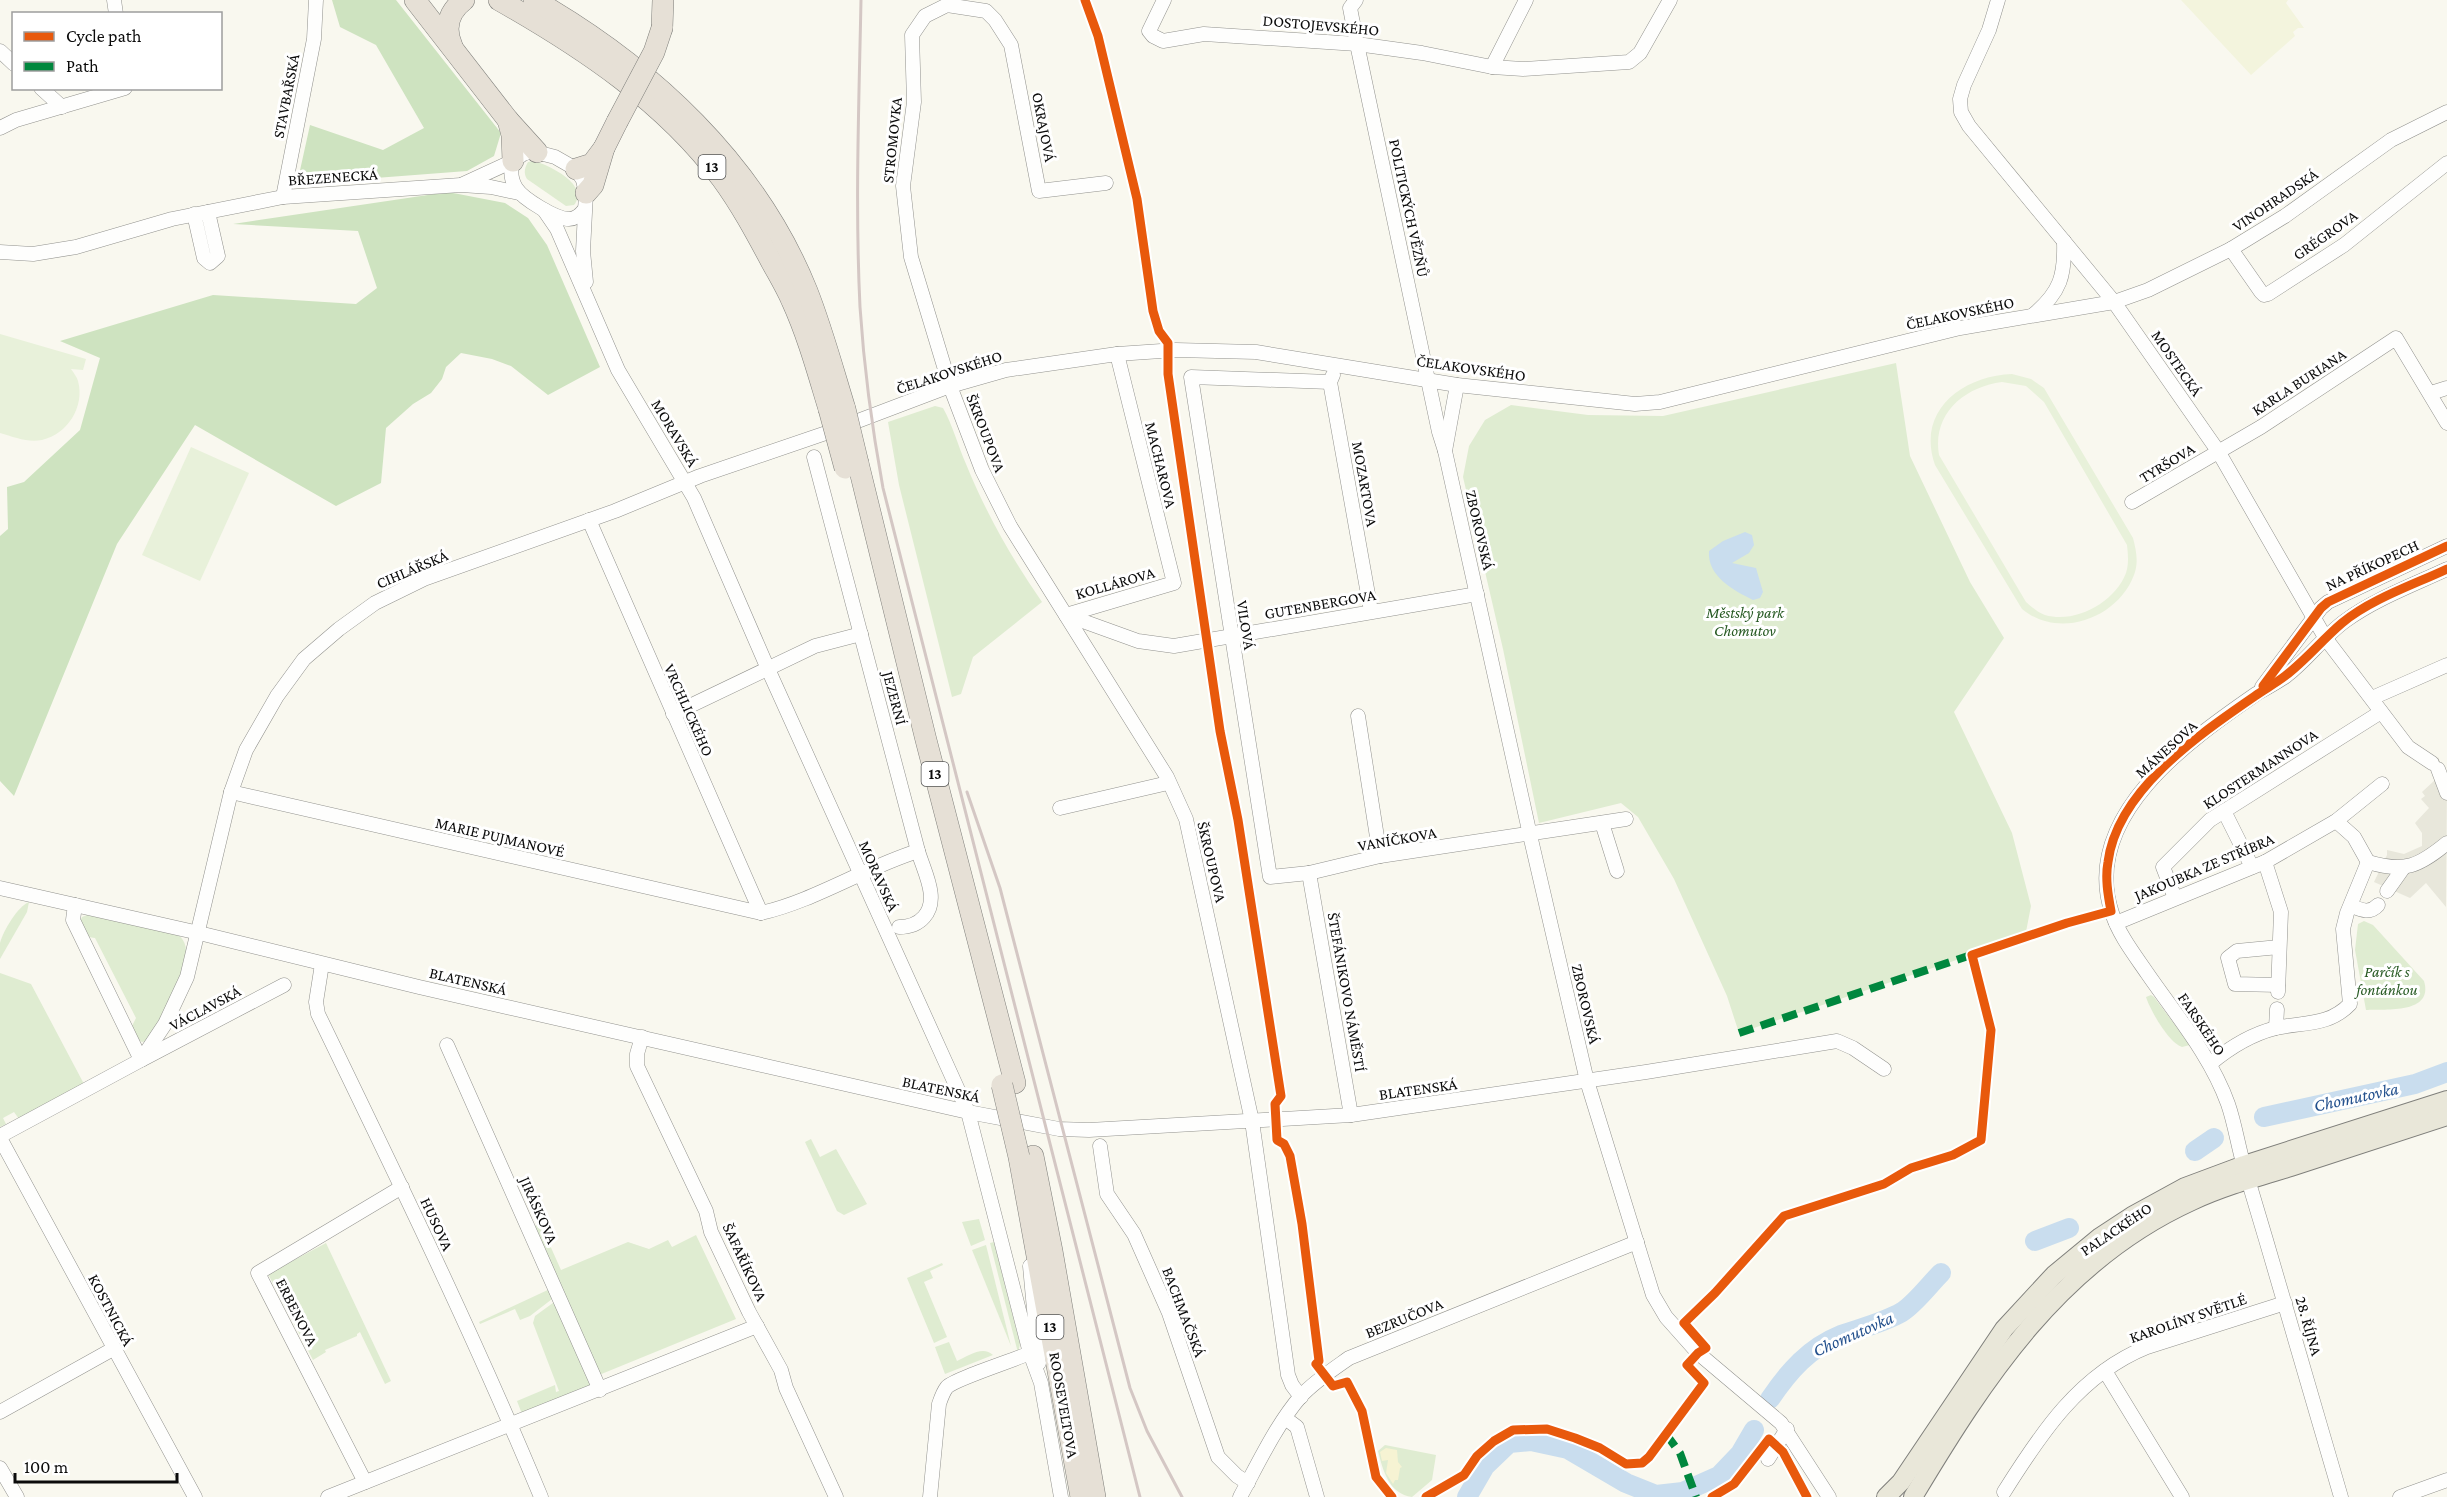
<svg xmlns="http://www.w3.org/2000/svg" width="2447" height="1497" font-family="'Crimson Pro',serif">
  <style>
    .farmland { fill: #f3f4dd }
    .green { fill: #dfecd1 }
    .forest { fill: #cee3c0 }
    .sand { fill: #f6f3d3 }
    .pitch { fill: #e8f1da; fill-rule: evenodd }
    .plaza { fill: #e8e7db }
    .water { fill: #c9ddee }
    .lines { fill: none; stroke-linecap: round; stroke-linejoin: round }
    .river { stroke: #c9ddee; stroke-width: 20 }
    .minor-casing { stroke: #92928e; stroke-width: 15 }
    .major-casing { stroke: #7f7f7b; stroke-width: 20 }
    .highway-casing { stroke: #7f7f7b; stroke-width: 22 }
    .minor { stroke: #fefefd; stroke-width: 14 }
    .major { stroke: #e9e7d9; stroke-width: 18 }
    .highway { stroke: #e6e0d6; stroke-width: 21 }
    .rail { stroke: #d4c7c4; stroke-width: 3 }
    .highway-bridge-casing { stroke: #7f7f7b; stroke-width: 22; stroke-linecap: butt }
    .highway-bridge { stroke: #e6e0d6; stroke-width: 21 }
    .quiet { stroke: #00873e; stroke-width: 8; stroke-dasharray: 15 8; stroke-linecap: butt }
    .cycleway-casing { stroke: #fff; stroke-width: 13 }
    .cycleway { stroke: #e8590c; stroke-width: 9 }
    .labels { text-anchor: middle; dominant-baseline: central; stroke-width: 6; stroke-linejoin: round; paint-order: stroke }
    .shield { fill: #fff; stroke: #545454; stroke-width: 1.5 }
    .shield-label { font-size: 15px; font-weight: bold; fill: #0b0b0b }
    .street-label { font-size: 16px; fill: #0b0b0b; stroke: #fff }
    .park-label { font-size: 16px; font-style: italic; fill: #275a23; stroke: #fff }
    .water-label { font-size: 18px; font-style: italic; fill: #23508d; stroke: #fff }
  </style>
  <rect width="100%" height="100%" fill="#f9f8ef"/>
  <path class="farmland" d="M2181 0H2288L2286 3 2304 28H2298L2293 32 2295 36 2251 75Z"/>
  <g class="green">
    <path d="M534 161C549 165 590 185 574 205L566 206 527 179C523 173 525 167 528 162Z"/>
    <path d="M1896 363 1910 456 1970 582 2004 638 1954 712 2012 833 2031 906 2025 937 1739 1033 1727 996 1674 879 1638 817 1621 803 1539 823 1503 649 1463 477 1469 446 1485 420 1511 405 1588 415 1663 416Z"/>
    <path d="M935 406 943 408C953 426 958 446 966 464 986 513 1012 559 1042 602L973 657 961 694 952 697 899 485 888 422Z"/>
    <path d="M29 902 27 912 0 959C0 954 0 948 0 943 3 931 18 906 29 902Z"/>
    <path d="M87 915C112 920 150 924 173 932 210 947 159 1020 147 1041L142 1042 136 1038 132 1026 136 1018 95 938 88 937 79 924 82 917Z"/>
    <path d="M2364 921 2373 925 2424 981C2434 1014 2386 1009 2366 1010L2355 950 2358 924Z"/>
    <path d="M0 973 31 984 84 1084 19 1119 14 1112 3 1118 6 1124 0 1127Z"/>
    <path d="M2151 995 2154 997 2190 1045 2182 1047C2169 1043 2150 1010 2146 997Z"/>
    <path d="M811 1139 820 1157 836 1149 867 1204 844 1215 837 1211 805 1142Z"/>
    <path d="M979 1219 985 1240 971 1246 962 1222Z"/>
    <path d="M540 1223 561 1270 628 1242 649 1249 668 1240 672 1247 696 1235 736 1319 599 1375 589 1387 522 1414 517 1401 555 1385 556 1392 559 1391 533 1323 535 1316 557 1300 556 1296 530 1316 520 1320 515 1309 480 1324 479 1322 552 1288 531 1228Z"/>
    <path d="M994 1242 1020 1344 1018 1353 990 1243Z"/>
    <path d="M326 1243 391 1381 385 1384 360 1332 357 1334V1336L325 1350 326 1352 313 1360 268 1274Z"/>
    <path d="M986 1245 1011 1346 972 1250Z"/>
    <path d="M942 1263 943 1265 930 1271 933 1278 924 1282 947 1337 934 1343 907 1278Z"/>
    <path d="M949 1342 957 1361C968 1356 983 1345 993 1355L945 1374 935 1347Z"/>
    <path d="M1385 1445 1436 1455 1432 1480 1412 1497C1389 1494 1383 1471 1378 1451Z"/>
  </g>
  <g class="forest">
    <path d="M332 0H396L501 133 494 156 467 171 297 184 310 125 383 150 424 128 376 45 340 27Z"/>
    <path d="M448 192 505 203 528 218 547 245 600 367 548 395 511 366 492 359 461 353 446 367 442 379 431 393 413 404 386 428 381 483 336 506 195 425 117 544 14 796 0 781V536L8 529 7 487 24 482 80 430 100 358 60 341 213 295 356 304 377 288 358 231 233 224Z"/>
  </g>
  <path class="sand" d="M1386 1448 1397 1450 1398 1462 1402 1467 1400 1468 1398 1480H1395L1393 1484 1386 1473 1388 1460 1382 1461 1380 1452Z"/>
  <g class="pitch">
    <path d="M0 334 86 359 83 370 71 369C73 372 77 377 78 381 85 406 68 434 42 440 28 443 14 437 0 433Z"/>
    <path d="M2012 374 2031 379 2044 388 2133 538C2136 550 2139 562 2134 575 2118 618 2059 640 2022 609L1935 465C1916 411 1962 376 2012 374ZM2002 382 2026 386 2044 402 2127 545C2128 554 2129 564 2126 573 2115 602 2076 624 2045 615 2038 613 2032 607 2026 602L1939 455C1932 414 1964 387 2002 382Z"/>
    <path d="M191 447 249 473 200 581 142 555Z"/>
  </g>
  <path class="plaza" d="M2438 757 2447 777 2446 907 2426 883 2410 898 2374 882 2387 855V850L2404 854 2422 846V833L2415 823 2429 808 2421 799 2425 796 2422 792 2435 780 2434 773 2429 769Z"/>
  <path class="water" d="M1745 532 1752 535 1754 545 1749 553 1732 563 1756 568 1763 592 1760 598 1753 600C1733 590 1707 576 1709 551L1723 541Z"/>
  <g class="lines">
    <g class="river">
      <path d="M2264 1117 2415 1084 2447 1072"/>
      <path d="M2195 1151 2214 1138"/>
      <path d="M2035 1241 2069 1228"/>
      <path d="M1770 1399C1789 1371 1809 1348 1841 1335 1861 1328 1883 1323 1902 1312 1915 1304 1930 1284 1941 1273"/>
      <path d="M1467 1497 1485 1466 1509 1443 1531 1441 1568 1449 1626 1483 1656 1495 1683 1492 1719 1476 1740 1454 1754 1430"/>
    </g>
    <g class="minor-casing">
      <g id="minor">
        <path d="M114 0 116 14"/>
        <path d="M1164 0 1149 31 1153 36 1163 41 1204 34 1357 44 1422 53 1492 67 1523 69 1629 62 1640 53 1670 0"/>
        <path d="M1356 0 1350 8 1357 44 1439 432 1445 451 1530 835 1587 1081 1653 1295 1666 1317 1698 1353 1781 1423 1829 1497"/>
        <path d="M1998 0 1989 30 1964 85 1960 99 1961 112 1969 126 2114 302 2218 451 2326 639 2408 747 2432 763"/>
        <path d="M0 51 14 64"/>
        <path d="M1492 67 1526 0"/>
        <path d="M41 88 62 107"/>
        <path d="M0 128 16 120 125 88"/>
        <path d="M513 161C510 171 511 180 516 188 523 199 556 219 569 219 576 219 580 215 584 210"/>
        <path d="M1106 183 1039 191 1011 45 995 20 986 11 947 5 925 16 912 35 914 102 903 186 911 257 950 386 982 470 1010 526 1167 777 1186 819 1252 1121 1288 1375 1292 1385 1301 1397"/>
        <path d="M463 184 513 161 523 154 532 151 555 157 576 169 583 180 586 193 583 251 586 282"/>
        <path d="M283 197 314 39 316 0"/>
        <path d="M544 210 557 229 618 370 694 498 768 669 968 1112 1030 1353 1041 1383 1061 1497"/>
        <path d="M194 214 204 258 210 263 218 256 208 212"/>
        <path d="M2231 249 2261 292 2264 295 2268 294 2344 245 2447 163"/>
        <path d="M0 252 33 254 76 247 172 219 283 197 461 185 491 187 519 193"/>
        <path d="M2033 315C2061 292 2065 275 2064 241"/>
        <path d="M1333 375 1330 382 1371 611"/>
        <path d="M1330 382 1191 377 1270 877 1309 873 1380 856 1626 819"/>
        <path d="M2431 393 2447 388"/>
        <path d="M1445 451 1457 385"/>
        <path d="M814 457 918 851C924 872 940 899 924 917 917 925 909 927 899 927"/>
        <path d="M2132 502 2261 427 2396 338 2447 423"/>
        <path d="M589 520 761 913"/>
        <path d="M1066 615 1138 641 1174 646 1477 594"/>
        <path d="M1066 615 1174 583 1117 354"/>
        <path d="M2262 687 2321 608 2328 602 2447 546"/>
        <path d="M2372 698 2447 665"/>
        <path d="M673 714 815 646 861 634"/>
        <path d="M1358 716 1380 856"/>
        <path d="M2438 769 2447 793"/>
        <path d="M231 792 761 913C814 901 864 868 918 851"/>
        <path d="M1060 808 1168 783"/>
        <path d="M2224 811 2252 867"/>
        <path d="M2336 821 2354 837 2368 862"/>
        <path d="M1602 823 1617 871"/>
        <path d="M2265 862 2281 912 2278 992"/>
        <path d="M2368 862C2405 873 2419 866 2447 843"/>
        <path d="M1309 873 1351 1115"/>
        <path d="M0 888 199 933 419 987 968 1112 1059 1129 1089 1130 1351 1115 1646 1072 1837 1041 1853 1048 1884 1069"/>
        <path d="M2387 891 2404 867"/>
        <path d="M2175 898 2163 867 2210 820 2381 712"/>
        <path d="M75 905 73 920 141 1060 284 985"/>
        <path d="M2351 906C2361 910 2370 914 2378 905"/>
        <path d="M2116 923 2265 862 2336 821 2382 784"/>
        <path d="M322 964 316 1002 318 1014C395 1173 473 1333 541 1497"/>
        <path d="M2278 985 2235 984 2228 958 2237 951 2279 947"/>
        <path d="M2276 1028 2277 1009"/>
        <path d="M642 1037 637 1054V1066L706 1211 711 1232 749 1312 781 1370 786 1388 836 1497"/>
        <path d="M447 1045 600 1390"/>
        <path d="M2210 1064C2229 1048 2252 1034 2276 1028 2304 1022 2329 1026 2350 1004L2343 929 2347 913 2368 862"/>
        <path d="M0 1136 141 1060 165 1024 187 977 231 792 246 750 277 696 304 659 339 629 375 603 424 579 615 511 700 476 826 433 950 386 1006 370 1117 354 1176 350 1256 352 1457 385 1635 404 1660 402 1960 328 2114 302 2148 290 2231 249 2285 216 2391 140 2447 112"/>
        <path d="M0 1138 195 1497"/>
        <path d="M1100 1146 1107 1194 1134 1234 1169 1313 1218 1457 1237 1476 1248 1483"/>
        <path d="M1030 1266 1039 1363"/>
        <path d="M2105 1371 2182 1497"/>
        <path d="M0 1412 113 1349"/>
        <path d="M1285 1418 1297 1427 1317 1497"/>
        <path d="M1768 1459 1787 1429"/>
        <path d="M0 1468 17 1497"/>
        <path d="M365 1482 258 1273 402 1187"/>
        <path d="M2004 1492C2041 1433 2080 1374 2147 1347L2285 1303"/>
        <path d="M328 1497 757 1326"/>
        <path d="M930 1497 939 1404C941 1398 943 1392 947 1387 955 1379 1014 1360 1030 1353"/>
        <path d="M1240 1497C1258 1464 1276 1425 1301 1396 1315 1381 1332 1370 1349 1358L1637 1242"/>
        <path d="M2341 1497C2309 1386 2277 1276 2244 1166 2238 1146 2235 1124 2228 1104 2211 1056 2176 1015 2147 973 2134 954 2119 935 2112 913 2080 817 2188 741 2256 694 2266 688 2276 683 2286 676 2307 660 2323 637 2345 621 2375 599 2413 585 2447 569"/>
        <path d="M2400 1497 2447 1480"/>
      </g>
    </g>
    <g class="major-casing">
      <g id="major">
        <path d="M1886 1497 1901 1482 2004 1329 2054 1275 2100 1237 2132 1216 2185 1187 2244 1165 2447 1100"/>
        <path d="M1913 1497C1985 1377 2060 1261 2192 1201 2224 1186 2258 1177 2291 1167 2343 1150 2395 1133 2447 1116"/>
      </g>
    </g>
    <g class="highway-casing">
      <g id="highway">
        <path d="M415 0 508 120 537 152"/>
        <path d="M499 0C582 47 665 102 722 179 741 205 756 233 771 261 778 274 786 287 792 301 808 336 818 373 829 409"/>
        <path d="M534 0C651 67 756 164 807 291 822 329 833 370 845 409"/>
        <path d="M662 28 663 0"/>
        <path d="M452 46C444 28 448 12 464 0"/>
        <path d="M508 120 512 135 513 161"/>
        <path d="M576 169 592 164 604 148"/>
        <path d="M586 193 593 185 604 148 617 122"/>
        <path d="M858 463 926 740 1015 1083"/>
        <path d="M1033 1156 1052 1251 1095 1497"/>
        <path d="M1019 1157 1081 1497"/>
      </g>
    </g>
    <use href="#minor" class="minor"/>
    <use href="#major" class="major"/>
    <use href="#highway" class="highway"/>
    <g class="rail">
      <path d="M861 0C859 102 855 205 860 307 864 368 872 428 883 488L1140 1497"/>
      <path d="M967 792 1000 888 1130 1388 1147 1431 1182 1497"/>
    </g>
    <g class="highway-bridge-casing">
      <g id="highway-bridge">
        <path d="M617 122 654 52 662 28"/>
        <path d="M829 409 845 468"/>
        <path d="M845 409 858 463"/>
        <path d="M1002 1085 1019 1157"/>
      </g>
    </g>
    <use href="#highway-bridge" class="highway-bridge"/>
    <g class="quiet">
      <path d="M1739 1033 1977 953"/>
      <path d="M1666 1434 1680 1453 1696 1497"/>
    </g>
    <g class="cycleway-casing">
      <g id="cycleway">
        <path d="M1085 0 1098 36 1137 199 1153 311 1159 331 1168 343V374L1220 731 1238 820 1281 1096 1275 1104 1277 1140 1284 1144 1290 1156 1302 1224 1319 1361 1316 1364 1333 1386 1347 1382 1362 1411 1376 1477 1392 1497"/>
        <path d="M2263 686 2321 608 2328 602 2447 546"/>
        <path d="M1426 1497 1464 1475 1477 1456 1494 1441 1513 1430 1547 1429 1575 1438 1600 1448 1626 1464 1642 1463 1649 1457 1704 1383 1687 1365 1698 1353 1706 1348 1684 1323 1715 1293 1784 1216 1884 1184 1911 1168 1953 1155 1981 1140 1991 1030 1972 955 2067 923 2111 911C2108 895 2105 878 2108 862 2117 790 2200 734 2255 696 2265 689 2276 683 2285 676 2306 660 2322 640 2342 623 2371 599 2413 585 2447 569"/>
        <path d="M1712 1497 1734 1484 1769 1439 1783 1452 1807 1497"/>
      </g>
    </g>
    <use href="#cycleway" class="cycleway"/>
  </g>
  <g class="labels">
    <g class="shield">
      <rect x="698.5" y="155" width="27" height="24" rx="4.5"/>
      <rect x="921.5" y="762" width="27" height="24" rx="4.5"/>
      <rect x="1036.5" y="1315" width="27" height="24" rx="4.5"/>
    </g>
    <g class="shield-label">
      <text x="712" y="167">13</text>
      <text x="935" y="774">13</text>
      <text x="1050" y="1327">13</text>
    </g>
    <g class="street-label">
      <text transform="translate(1321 25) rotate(5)">DOSTOJEVSKÉHO</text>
      <text transform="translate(286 96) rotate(-79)">STAVBAŘSKÁ</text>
      <text transform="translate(1044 127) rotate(79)">OKRAJOVÁ</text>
      <text transform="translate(892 140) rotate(-84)">STROMOVKA</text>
      <text transform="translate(333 177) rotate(-4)">BŘEZENECKÁ</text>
      <text transform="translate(2275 200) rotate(-34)">VINOHRADSKÁ</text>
      <text transform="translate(1409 208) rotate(78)">POLITICKÝCH VĚZŇŮ</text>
      <text transform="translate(2325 235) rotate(-35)">GRÉGROVA</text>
      <text transform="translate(1960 313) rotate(-12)">ČELAKOVSKÉHO</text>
      <text transform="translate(2177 363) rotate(55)">MOSTECKÁ</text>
      <text transform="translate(1471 368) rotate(8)">ČELAKOVSKÉHO</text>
      <text transform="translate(949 372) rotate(-18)">ČELAKOVSKÉHO</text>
      <text transform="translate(2299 382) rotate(-33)">KARLA BURIANA</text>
      <text transform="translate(675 433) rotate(59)">MORAVSKÁ</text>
      <text transform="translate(986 433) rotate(69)">ŠKROUPOVA</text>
      <text transform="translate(2167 463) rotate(-31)">TYRŠOVA</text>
      <text transform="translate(1161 465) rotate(76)">MACHAROVA</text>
      <text transform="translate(1365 484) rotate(80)">MOZARTOVA</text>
      <text transform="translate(1480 530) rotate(77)">ZBOROVSKÁ</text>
      <text transform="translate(2372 565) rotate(-25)">NA PŘÍKOPECH</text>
      <text transform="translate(412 569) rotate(-23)">CIHLÁŘSKÁ</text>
      <text transform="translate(1115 583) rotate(-16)">KOLLÁROVA</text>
      <text transform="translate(1320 604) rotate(-10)">GUTENBERGOVA</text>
      <text transform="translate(1246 625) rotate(81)">VILOVÁ</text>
      <text transform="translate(895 698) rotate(75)">JEZERNÍ</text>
      <text transform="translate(689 710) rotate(66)">VRCHLICKÉHO</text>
      <text transform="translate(2166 749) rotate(-42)">MÁNESOVA</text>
      <text transform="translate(2260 769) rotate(-33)">KLOSTERMANNOVA</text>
      <text transform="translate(500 837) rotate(13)">MARIE PUJMANOVÉ</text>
      <text transform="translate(1397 839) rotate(-10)">VANÍČKOVA</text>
      <text transform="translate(1212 862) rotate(77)">ŠKROUPOVA</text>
      <text transform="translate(2204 867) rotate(-23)">JAKOUBKA ZE STŘÍBRA</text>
      <text transform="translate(879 876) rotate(66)">MORAVSKÁ</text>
      <text transform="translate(468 981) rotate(13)">BLATENSKÁ</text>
      <text transform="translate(1347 992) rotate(80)">ŠTEFÁNIKOVO NÁMĚSTÍ</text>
      <text transform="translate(1586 1004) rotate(77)">ZBOROVSKÁ</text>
      <text transform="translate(205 1008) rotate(-28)">VÁCLAVSKÁ</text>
      <text transform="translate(2202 1024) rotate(56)">FARSKÉHO</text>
      <text transform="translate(941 1089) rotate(12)">BLATENSKÁ</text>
      <text transform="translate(1418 1089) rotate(-8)">BLATENSKÁ</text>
      <text transform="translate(539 1210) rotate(66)">JIRÁSKOVA</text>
      <text transform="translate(437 1224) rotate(65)">HUSOVA</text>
      <text transform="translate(2116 1229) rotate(-34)">PALACKÉHO</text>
      <text transform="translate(745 1262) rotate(65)">ŠAFAŘÍKOVA</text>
      <text transform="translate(111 1310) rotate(62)">KOSTNICKÁ</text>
      <text transform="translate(297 1312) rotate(63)">ERBENOVA</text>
      <text transform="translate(1184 1312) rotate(69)">BACHMAČSKÁ</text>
      <text transform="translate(1404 1318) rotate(-22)">BEZRUČOVA</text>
      <text transform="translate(2188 1318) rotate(-19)">KAROLÍNY SVĚTLÉ</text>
      <text transform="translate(2309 1326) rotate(74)">28. ŘÍJNA</text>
      <text transform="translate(1064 1405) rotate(80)">ROOSEVELTOVA</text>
    </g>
    <g class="park-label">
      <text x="1745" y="612">Městský park<tspan x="1745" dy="18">Chomutov</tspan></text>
      <text x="2387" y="971">Parčík s<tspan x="2387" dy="18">fontánkou</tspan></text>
    </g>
    <g class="water-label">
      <text transform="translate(2356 1097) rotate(-12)">Chomutovka</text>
      <text transform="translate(1853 1334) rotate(-24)">Chomutovka</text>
    </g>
  </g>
  <rect x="12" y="12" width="210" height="78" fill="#ffffff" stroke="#9d9d9d" stroke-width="1.5"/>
  <rect x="24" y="32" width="30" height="9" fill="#e8590c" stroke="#9d9d9d" stroke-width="1.5"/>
  <text x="66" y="42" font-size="18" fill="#0b0b0b">Cycle path</text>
  <rect x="24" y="62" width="30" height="9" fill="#00873e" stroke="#9d9d9d" stroke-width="1.5"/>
  <text x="66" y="72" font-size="18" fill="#0b0b0b">Path</text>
  <path d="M15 1473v9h162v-9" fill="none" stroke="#0b0b0b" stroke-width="3"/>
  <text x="24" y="1473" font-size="18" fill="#0b0b0b" stroke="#ffffff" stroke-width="4.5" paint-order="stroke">100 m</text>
</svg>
